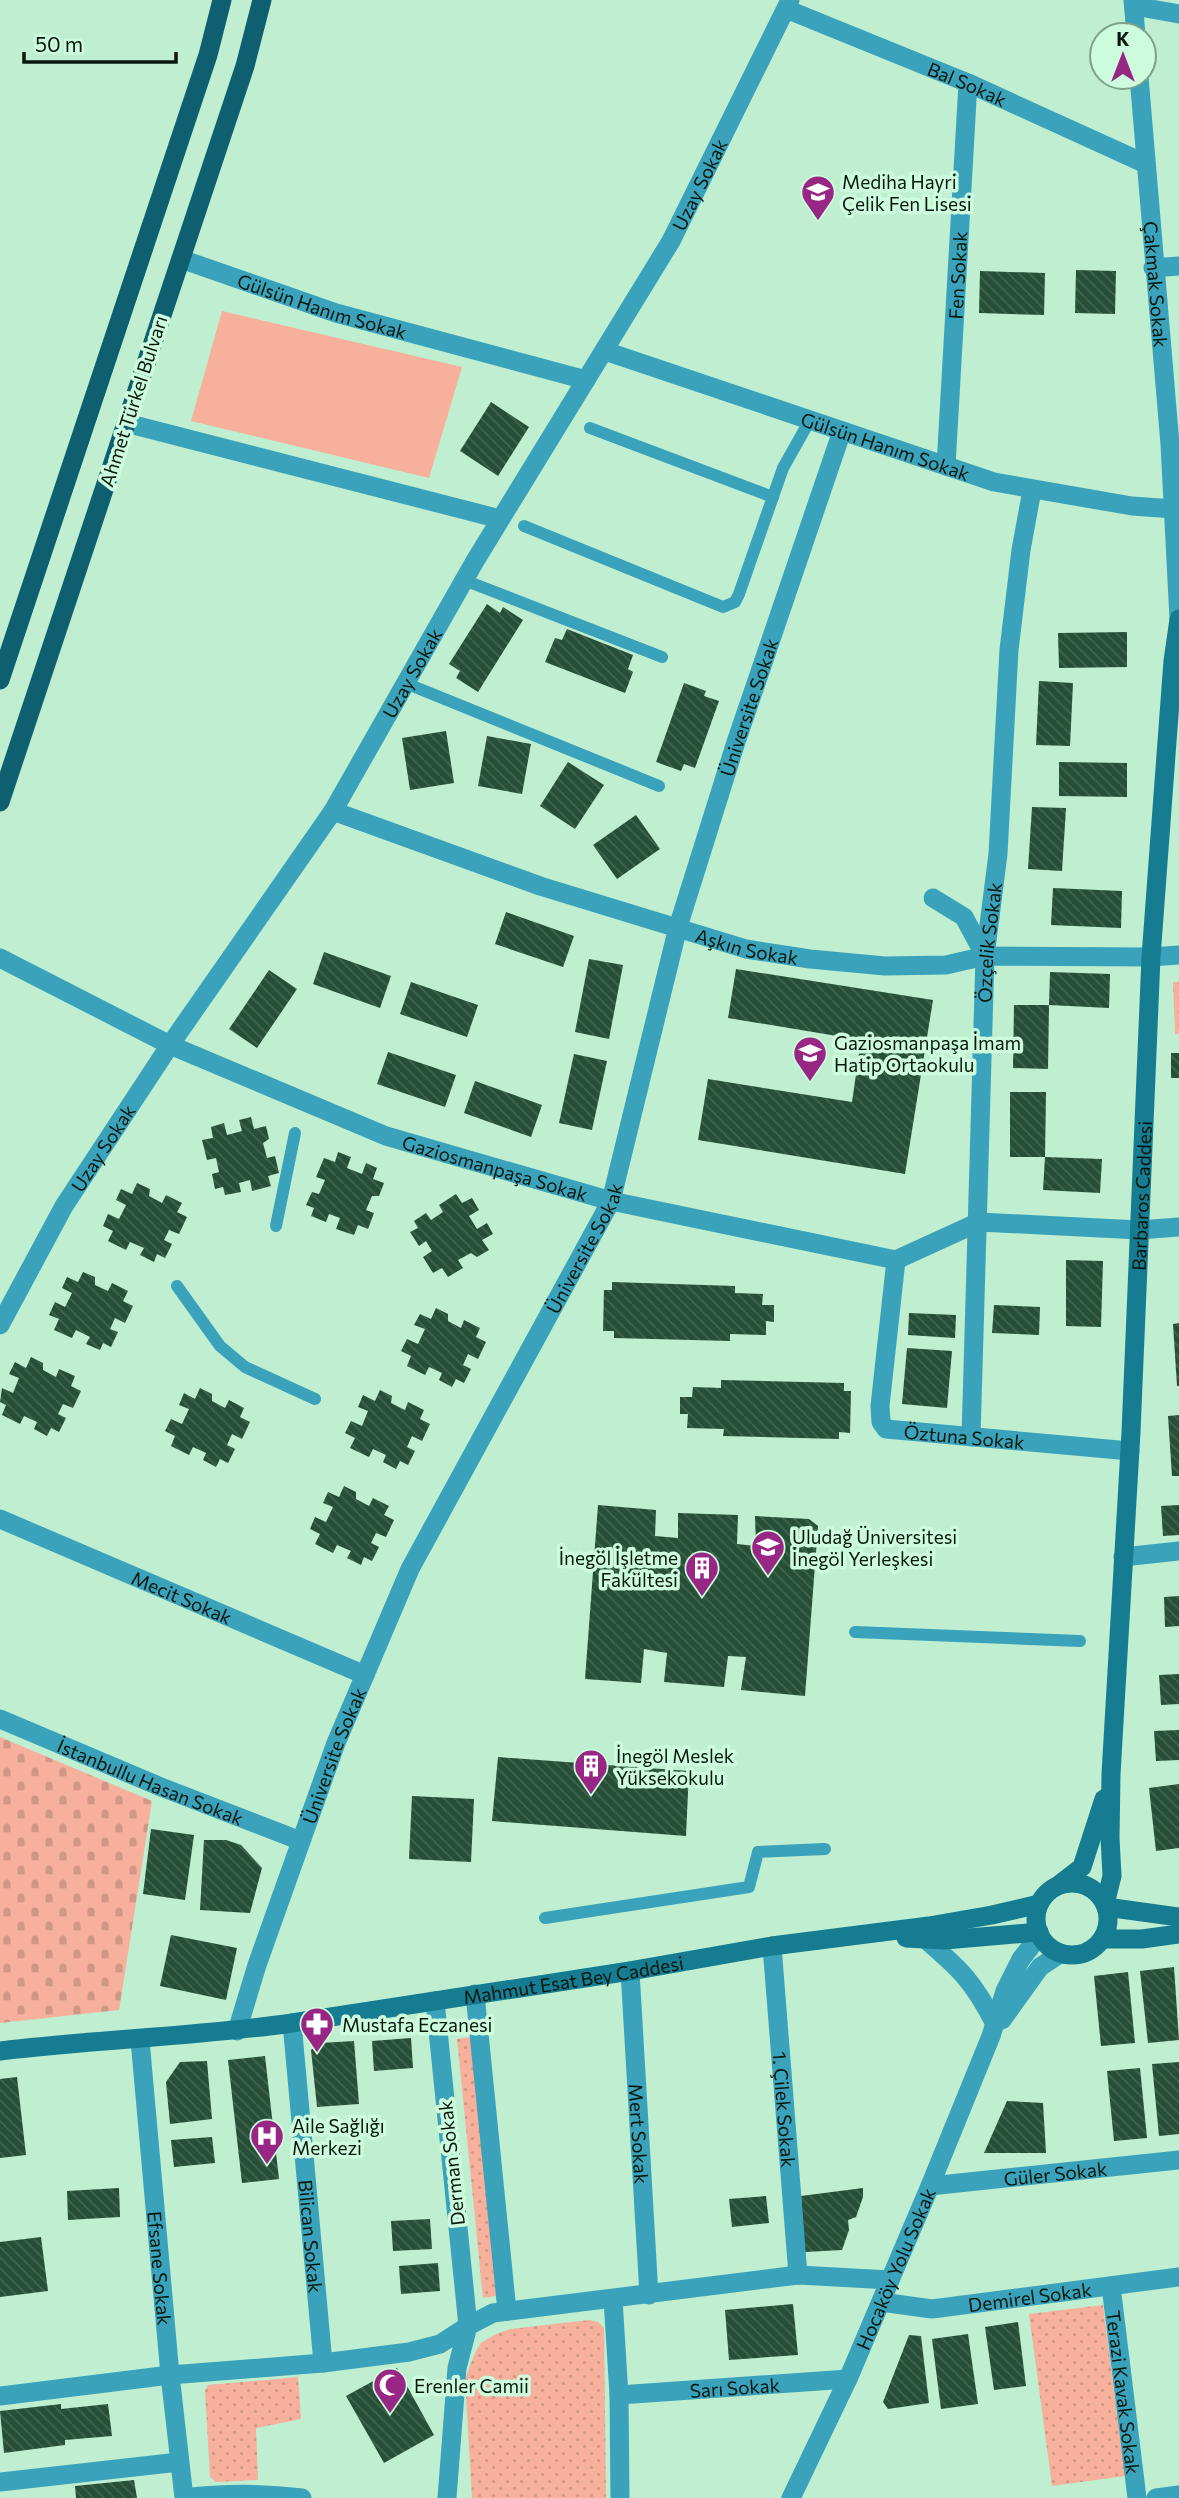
<svg xmlns="http://www.w3.org/2000/svg" width="1179" height="2498" font-family="Commissioner,sans-serif">
  <style>
    .grass { fill: url(#grass-dots) }
    .cemetery { fill: url(#cemetery-stones) }
    .pitch { fill: #f6b09c }
    .building { fill: url(#building-back-hatch) }
    .lines { fill: none; stroke-linecap: round; stroke-linejoin: round }
    .service { stroke: #3aa3bb; stroke-width: 12 }
    .minor { stroke: #3aa3bb; stroke-width: 19 }
    .tertiary { stroke: #3aa3bb; stroke-width: 19 }
    .secondary { stroke: #167c91; stroke-width: 19 }
    .primary { stroke: #0e5f70; stroke-width: 19 }
    .labels { text-anchor: middle; dominant-baseline: central; stroke-width: 7; stroke-linejoin: round; paint-order: stroke }
    .street-label { font-size: 19px; fill: #07170d; stroke: #cdfbdd }
    .poi-label { font-size: 19px; fill: #07170d; stroke: #cdfbdd; text-anchor: start }
  </style>
  <defs>
    <pattern id="grass-dots" width="8" height="8" patternUnits="userSpaceOnUse" patternTransform="scale(1.75)"><rect width="8" height="8" fill="#f6b09c"/><path d="M2 2h.1M6 6h.1" fill="none" stroke="#d19785" stroke-width="1.8" stroke-linecap="round"/></pattern>
    <pattern id="cemetery-stones" width="16" height="16" patternUnits="userSpaceOnUse" patternTransform="scale(1.75)"><rect width="16" height="16" fill="#f6b09c"/><path d="M2 7V4a2 2 0 0 1 4 0v3zM10 15v-3a2 2 0 0 1 4 0v3z" fill="#d19785"/></pattern>
    <pattern id="building-back-hatch" width="6" height="6" patternUnits="userSpaceOnUse" patternTransform="scale(1.75)"><rect width="6" height="6" fill="#264f37"/><path d="M-1 5l2 2M0 0l6 6M5-1l2 2" fill="none" stroke="#436450"/></pattern>
  </defs>
  <rect width="100%" height="100%" fill="#c0eed0"/>
  <g class="grass">
    <path d="M1173 982H1179V1034H1175Z"/>
    <path d="M471 2037 496 2296 483 2298 457 2039Z"/>
    <path d="M1103 2305 1125 2476 1052 2486 1029 2314Z"/>
    <path d="M589 2320 598 2322 604 2328 606 2498H472L465 2379 475 2353 481 2343 496 2334 511 2329Z"/>
    <path d="M298 2377 301 2419 256 2428 258 2480 216 2482 210 2477 205 2391 208 2385Z"/>
  </g>
  <path class="cemetery" d="M0 1737 152 1801 119 2010 0 2023Z"/>
  <path class="pitch" d="M222 311 462 367 429 478 191 421Z"/>
  <g class="building">
    <path d="M1076 270 1116 271 1115 314 1075 313Z"/>
    <path d="M980 271 1045 273 1044 315 979 313Z"/>
    <path d="M491 402 529 427 498 476 460 451Z"/>
    <path d="M487 604 500 613 503 607 523 620 478 692 456 678 460 671 449 664Z"/>
    <path d="M567 629 633 655 628 669 633 672 625 693 545 662 555 638 562 640Z"/>
    <path d="M1127 632V667L1059 668 1058 633Z"/>
    <path d="M1039 681 1073 683 1070 746 1036 745Z"/>
    <path d="M684 683 706 691 704 696 719 701 695 768 684 764 681 771 656 762Z"/>
    <path d="M446 731 454 783 410 790 402 738Z"/>
    <path d="M487 736 531 744 522 794 478 786Z"/>
    <path d="M568 762 604 785 575 829 540 806Z"/>
    <path d="M1059 762 1127 763V797L1059 796Z"/>
    <path d="M1032 807 1066 808 1062 871 1028 869Z"/>
    <path d="M636 815 660 849 617 879 593 845Z"/>
    <path d="M1053 888 1122 891 1121 928 1051 925Z"/>
    <path d="M506 912 574 936 563 967 495 944Z"/>
    <path d="M324 952 391 976 380 1008 313 984Z"/>
    <path d="M589 959 623 965 609 1039 575 1032Z"/>
    <path d="M736 969 933 1000 905 1174 698 1140 708 1079 852 1102 861 1040 728 1018Z"/>
    <path d="M269 970 297 989 257 1048 229 1029Z"/>
    <path d="M1050 972 1110 974 1109 1008 1049 1005Z"/>
    <path d="M411 982 478 1005 467 1037 400 1014Z"/>
    <path d="M1014 1005H1049L1048 1069 1013 1068Z"/>
    <path d="M388 1052 456 1075 445 1107 377 1084Z"/>
    <rect x="1171" y="1053" width="8" height="25"/>
    <path d="M574 1054 607 1061 592 1130 559 1123Z"/>
    <path d="M475 1081 542 1105 531 1137 464 1113Z"/>
    <path d="M1010 1092H1046L1045 1157H1010Z"/>
    <path d="M251 1117 254 1129 266 1126 269 1139 263 1143 267 1158 275 1156 279 1173 268 1176 271 1186 252 1191 250 1180 239 1183 241 1192 225 1195 223 1187 215 1189 212 1174 219 1172 216 1158 207 1160 202 1140 213 1138 211 1127 224 1123 227 1135 242 1131 239 1120Z"/>
    <path d="M338 1152 351 1157 347 1168 362 1174 366 1163 377 1168 373 1179 384 1183 379 1196H372L366 1210 374 1213 368 1229 358 1225 354 1235 336 1229 340 1218 329 1214 326 1222 311 1216 314 1208 306 1205 312 1192 319 1194 325 1180 316 1177 324 1158 335 1162Z"/>
    <path d="M1045 1157 1102 1159 1100 1193 1043 1190Z"/>
    <path d="M137 1183 150 1189 149 1196 162 1203 166 1195 182 1203 177 1212 187 1217 179 1234 169 1230 164 1240 172 1244 165 1258 157 1254 154 1262 140 1255 144 1248 130 1242 126 1250 108 1241 113 1231 103 1226 108 1214 119 1219 126 1205 116 1200 121 1189 132 1194Z"/>
    <path d="M456 1194 462 1203 472 1198 479 1210 469 1216 477 1229 487 1223 493 1234 482 1240 489 1250 477 1257 471 1253 458 1260 463 1268 448 1277 442 1268 433 1273 423 1257 432 1251 426 1241 419 1246 410 1232 418 1228 414 1221 426 1213 431 1220 443 1212 439 1205Z"/>
    <path d="M1066 1260 1103 1261 1101 1327 1066 1326Z"/>
    <path d="M83 1272 95 1277V1285L108 1291 112 1283 128 1291 123 1301 133 1306 125 1323 115 1318 110 1329 118 1332 111 1347 103 1343 100 1350 86 1344 90 1337 76 1330 72 1338 54 1330 59 1319 49 1315 55 1302 65 1307 72 1293 62 1288 67 1277 78 1282Z"/>
    <path d="M612 1282 735 1286V1293L763 1294 762 1305H774V1322L766 1321V1335L730 1334V1341L614 1338V1331H603L604 1290H612Z"/>
    <path d="M994 1305 1040 1307 1039 1335 992 1333Z"/>
    <path d="M436 1308 448 1314V1321L461 1328 464 1320 480 1328 476 1337 486 1342 478 1359 468 1354 463 1365 471 1369 464 1383 456 1379 452 1387 439 1380 442 1373 429 1367 425 1375 407 1366 411 1356 401 1351 407 1339 418 1344 425 1329 414 1325 420 1314 431 1319Z"/>
    <path d="M909 1313 956 1315 955 1338 908 1335Z"/>
    <path d="M1179 1323V1386H1177L1173 1324Z"/>
    <path d="M907 1348 952 1351 947 1408 902 1404Z"/>
    <path d="M31 1357 43 1363V1370L56 1377 59 1369 75 1376 71 1386 81 1391 73 1408 63 1404 58 1414 66 1418 59 1432 51 1428 47 1436 34 1429 37 1422 24 1416 20 1424 2 1415 6 1405 0 1402 2 1388 13 1393 19 1378 9 1374 15 1362 26 1368Z"/>
    <path d="M721 1380 844 1383V1391H851L850 1433 839 1432V1439L723 1436 724 1429 687 1428 688 1414H680V1397H692L693 1387 721 1388Z"/>
    <path d="M200 1388 212 1394V1401L225 1408 229 1400 244 1408 240 1417 250 1422 242 1439 232 1434 227 1445 235 1449 228 1463 220 1459 216 1467 203 1460 206 1453 193 1447 189 1455 171 1446 175 1436 165 1431 171 1419 182 1424 189 1409 179 1405 184 1393 195 1399Z"/>
    <path d="M380 1390 392 1396 391 1403 405 1410 408 1402 424 1410 420 1419 430 1424 422 1441 412 1436 407 1447 415 1451 408 1465 400 1461 396 1469 383 1462 386 1455 373 1449 369 1457 350 1448 355 1438 345 1433 351 1421 362 1426 368 1411 358 1407 363 1395 375 1401Z"/>
    <path d="M1179 1415V1476H1172L1168 1416Z"/>
    <path d="M344 1486 356 1492V1499L369 1506 373 1498 389 1506 384 1515 394 1520 386 1537 376 1533 371 1543 379 1547 372 1561 364 1557 361 1565 347 1558 351 1551 337 1545 333 1553 315 1544 320 1534 310 1529 315 1517 326 1522 333 1507 323 1503 328 1492 339 1497Z"/>
    <path d="M598 1505 656 1510 655 1536 678 1538V1513L738 1515 737 1544 756 1546 755 1516 809 1519 818 1526 805 1696 741 1690 746 1657 728 1656 724 1687 664 1682 667 1653 644 1649 641 1683 585 1679Z"/>
    <path d="M1179 1505V1535L1163 1536 1161 1506Z"/>
    <path d="M1179 1596V1626L1165 1627 1164 1597Z"/>
    <path d="M1179 1674V1704L1161 1705 1159 1675Z"/>
    <path d="M1179 1730V1760L1156 1761 1154 1731Z"/>
    <path d="M498 1757 689 1771 686 1836 492 1821Z"/>
    <path d="M1179 1784V1848L1156 1851 1149 1788Z"/>
    <path d="M412 1796 474 1799 471 1862 409 1859Z"/>
    <path d="M151 1829 194 1835 185 1900 143 1894Z"/>
    <path d="M204 1840H226L241 1845 262 1868 250 1913 200 1910Z"/>
    <path d="M171 1935 237 1948 226 2000 160 1986Z"/>
    <path d="M1174 1967 1179 2040 1148 2043 1140 1971Z"/>
    <path d="M1128 1972 1135 2043 1101 2046 1094 1976Z"/>
    <path d="M411 2038 413 2068 374 2071 372 2041Z"/>
    <path d="M354 2041 359 2104 317 2107 311 2050 320 2043Z"/>
    <path d="M265 2056 279 2179 242 2183 228 2060Z"/>
    <path d="M207 2061 212 2119 170 2124 166 2082 180 2062Z"/>
    <path d="M1179 2062V2134L1159 2136 1152 2064Z"/>
    <path d="M1140 2068 1147 2138 1114 2141 1107 2071Z"/>
    <path d="M17 2077 26 2155 0 2158V2079Z"/>
    <path d="M1007 2101 1043 2103 1046 2153H984Z"/>
    <path d="M212 2137 215 2163 174 2167 171 2140Z"/>
    <path d="M119 2188 120 2217 68 2220 67 2191Z"/>
    <path d="M863 2188V2197L856 2217 848 2220 849 2230 842 2250 805 2252 801 2196Z"/>
    <path d="M766 2196 769 2223 732 2227 729 2199Z"/>
    <path d="M430 2219 432 2249 393 2251 391 2221Z"/>
    <path d="M41 2237 48 2291 0 2297V2242Z"/>
    <path d="M438 2263 440 2291 401 2294 399 2266Z"/>
    <path d="M793 2304 798 2355 729 2360 725 2310Z"/>
    <path d="M1018 2322 1026 2386 994 2390 985 2327Z"/>
    <path d="M968 2334 978 2404 941 2409 932 2339Z"/>
    <path d="M909 2335 921 2336 929 2403 888 2409 883 2402Z"/>
    <path d="M397 2368 434 2435 384 2463 346 2396Z"/>
    <path d="M61 2404V2409L108 2404 112 2436 65 2440V2445L4 2453 0 2411Z"/>
    <path d="M134 2480 137 2498H76L75 2486Z"/>
  </g>
  <g class="lines">
    <g class="service">
      <path d="M590 428 773 497"/>
      <path d="M524 526 723 607 735 602 739 594 783 468 810 420"/>
      <path d="M464 580 662 657"/>
      <path d="M405 683 659 786"/>
      <path d="M276 1226 295 1133"/>
      <path d="M177 1286 220 1346 245 1367 315 1399"/>
      <path d="M855 1632 1080 1641"/>
      <path d="M545 1918 749 1887 758 1852 825 1849"/>
    </g>
    <g class="minor">
      <path d="M1133 0 1136 35"/>
      <path d="M1134 6 1179 14"/>
      <path id="s1" d="M786 9 968 83 1146 164"/>
      <path id="s2" d="M1139 77 1170 444 1179 619"/>
      <path id="s3" d="M181 259 336 313 586 380"/>
      <path d="M1153 268 1179 266"/>
      <path id="s4" d="M605 351 994 482 1132 506 1174 509"/>
      <path d="M126 423 500 519"/>
      <path id="s5" d="M946 466 968 83"/>
      <path id="s6" d="M333 811 540 886 746 949 810 959 885 966 946 965 985 956 1151 957 1179 955"/>
      <path d="M933 898 964 917 985 956"/>
      <path id="s7" d="M0 958 170 1045 386 1136 611 1201 896 1260 979 1222 1139 1230 1179 1227"/>
      <path id="s8" d="M896 1260 880 1406 881 1422 886 1429 1130 1451"/>
      <path id="s9" d="M0 1325 64 1206 170 1045 333 811 475 561 671 241 790 0"/>
      <path id="s10" d="M971 1437 985 956 998 854 1009 650 1021 550 1032 490"/>
      <path id="s11" d="M0 1519 365 1675"/>
      <path id="s12" d="M0 1719 161 1787 301 1841"/>
      <path d="M925 1939C959 1968 973 1981 994 2022"/>
      <path id="s13" d="M772 1946 798 2275"/>
      <path id="s14" d="M630 1971 649 2295"/>
      <path d="M475 1994 507 2311"/>
      <path d="M1002 2020 1040 1967 1061 1953"/>
      <path id="s15" d="M292 2023 323 2363"/>
      <path id="s16" d="M237 2031 257 1965 336 1743 410 1569 611 1201 678 927 736 742 842 431"/>
      <path id="s17" d="M140 2040 170 2375 184 2498C224 2493 262 2493 302 2498"/>
      <path id="s18" d="M930 2186 1179 2160"/>
      <path id="s19" d="M1111 2286 1137 2498"/>
      <path d="M613 2299 619 2395 620 2498"/>
      <path id="s20" d="M881 2302 932 2309 1179 2277"/>
      <path id="s21" d="M619 2395 848 2379"/>
      <path d="M0 2396 170 2375 323 2363 409 2352 440 2344 468 2326 435 2001"/>
      <path d="M0 2482 179 2462"/>
      <path d="M447 2498 457 2368 468 2326 493 2313 798 2275 890 2280"/>
      <path id="s22" d="M791 2498 848 2379 930 2186 991 2036 1005 1991 1021 1959 1040 1935"/>
      <path d="M1156 2498 1179 2495"/>
    </g>
    <path class="tertiary" d="M1123 1557 1179 1551"/>
    <g class="secondary">
      <circle cx="1072" cy="1919" r="36"/>
      <path d="M1060 1884 1082 1867 1104 1799"/>
      <path id="s23" d="M1105 1904 1112 1876 1110 1838 1111 1774 1131 1432 1151 957 1173 661 1179 619"/>
      <path d="M1106 1907 1179 1917"/>
      <path d="M906 1938 945 1940 1039 1932"/>
      <path d="M1102 1939H1142L1179 1934"/>
      <path id="s24" d="M0 2051C97 2039 195 2037 292 2023L630 1971 772 1946 929 1926 992 1915 1039 1904"/>
    </g>
    <g class="primary">
      <path d="M0 680 208 55 222 0"/>
      <path d="M0 802 245 66 262 0"/>
    </g>
  </g>
  <defs>
    <g id="school-pin" transform="scale(1.75)"><path d="M0 17L-7.5 6A9.5 9.5 0 1 1 7.5 6Z" fill="#982684" stroke="#cdfbdd"/><path d="M0-5L7-2L0 1L-7-2ZM-4 1L0 2.5L4 1V4Q0 6-4 4Z" fill="#fff"/></g>
    <g id="university-pin" transform="scale(1.75)"><path d="M0 17L-7.5 6A9.5 9.5 0 1 1 7.5 6Z" fill="#982684" stroke="#cdfbdd"/><path d="M0-5L7-2L0 1L-7-2ZM-4 1L0 2.5L4 1V4Q0 6-4 4Z" fill="#fff"/></g>
    <g id="building-pin" transform="scale(1.75)"><path d="M0 17L-7.5 6A9.5 9.5 0 1 1 7.5 6Z" fill="#982684" stroke="#cdfbdd"/><path d="M-4-6H4V6H1V3H-1V6H-4ZM-2.5-4.3h1.7v1.8h-1.7ZM.8-4.3h1.7v1.8H.8ZM-2.5-1h1.7V.8h-1.7ZM.8-1h1.7V.8H.8Z" fill="#fff"/></g>
    <g id="pharmacy-pin" transform="scale(1.75)"><path d="M0 17L-7.5 6A9.5 9.5 0 1 1 7.5 6Z" fill="#982684" stroke="#cdfbdd"/><path d="M-2-6h4v4h4v4h-4v4h-4v-4h-4v-4h4Z" fill="#fff"/></g>
    <g id="hospital-pin" transform="scale(1.75)"><path d="M0 17L-7.5 6A9.5 9.5 0 1 1 7.5 6Z" fill="#982684" stroke="#cdfbdd"/><path d="M-5-5h3v3.5h4V-5h3V5h-3V1.5h-4V5h-3Z" fill="#fff"/></g>
    <g id="mosque-pin" transform="scale(1.75)"><path d="M0 17L-7.5 6A9.5 9.5 0 1 1 7.5 6Z" fill="#982684" stroke="#cdfbdd"/><path d="M3.5-4.9A6 6 0 1 0 3.5 4.9A5 5 0 1 1 3.5-4.9Z" fill="#fff"/></g>
  </defs>
  <g fill-rule="evenodd">
    <use href="#school-pin" x="818" y="192"/>
    <use href="#school-pin" x="810" y="1053"/>
    <use href="#university-pin" x="768" y="1547"/>
    <use href="#building-pin" x="702" y="1568"/>
    <use href="#building-pin" x="591" y="1766"/>
    <use href="#pharmacy-pin" x="317" y="2024"/>
    <use href="#hospital-pin" x="267" y="2136"/>
    <use href="#mosque-pin" x="390" y="2385"/>
  </g>
  <g class="labels">
    <g class="street-label">
      <text stroke="none"><textPath href="#s1" startOffset="196">Bal Sokak</textPath></text>
      <text stroke="none"><textPath href="#s9" startOffset="1339">Uzay Sokak</textPath></text>
      <text stroke="none"><textPath href="#s5" startOffset="191">Fen Sokak</textPath></text>
      <text stroke="none"><textPath href="#s2" startOffset="208">Çakmak Sokak</textPath></text>
      <text stroke="none"><textPath href="#s3" startOffset="149">Gülsün Hanım Sokak</textPath></text>
      <text transform="translate(133 401) rotate(-72)">Ahmet Türkel Bulvarı</text>
      <text stroke="none"><textPath href="#s4" startOffset="296">Gülsün Hanım Sokak</textPath></text>
      <text stroke="none"><textPath href="#s9" startOffset="772">Uzay Sokak</textPath></text>
      <text stroke="none"><textPath href="#s16" startOffset="1426">Üniversite Sokak</textPath></text>
      <text stroke="none"><textPath href="#s10" startOffset="495">Özçelik Sokak</textPath></text>
      <text stroke="none"><textPath href="#s6" startOffset="436">Aşkın Sokak</textPath></text>
      <text stroke="none"><textPath href="#s9" startOffset="205">Uzay Sokak</textPath></text>
      <text stroke="none"><textPath href="#s7" startOffset="539">Gaziosmanpaşa Sokak</textPath></text>
      <text stroke="none"><textPath href="#s23" startOffset="710">Barbaros Caddesi</textPath></text>
      <text stroke="none"><textPath href="#s16" startOffset="859">Üniversite Sokak</textPath></text>
      <text stroke="none"><textPath href="#s8" startOffset="250">Öztuna Sokak</textPath></text>
      <text stroke="none"><textPath href="#s11" startOffset="198">Mecit Sokak</textPath></text>
      <text stroke="none"><textPath href="#s16" startOffset="292">Üniversite Sokak</textPath></text>
      <text stroke="none"><textPath href="#s12" startOffset="163">İstanbullu Hasan Sokak</textPath></text>
      <text stroke="none"><textPath href="#s24" startOffset="578">Mahmut Esat Bey Caddesi</textPath></text>
      <text stroke="none"><textPath href="#s13" startOffset="164">1. Çilek Sokak</textPath></text>
      <text stroke="none"><textPath href="#s14" startOffset="163">Mert Sokak</textPath></text>
      <text transform="translate(451 2163) rotate(-96)">Derman Sokak</text>
      <text stroke="none"><textPath href="#s18" startOffset="126">Güler Sokak</textPath></text>
      <text stroke="none"><textPath href="#s15" startOffset="214">Bilican Sokak</textPath></text>
      <text stroke="none"><textPath href="#s22" startOffset="252">Hocaköy Yolu Sokak</textPath></text>
      <text stroke="none"><textPath href="#s17" startOffset="229">Efsane Sokak</textPath></text>
      <text stroke="none"><textPath href="#s20" startOffset="150">Demirel Sokak</textPath></text>
      <text stroke="none"><textPath href="#s21" startOffset="116">Sarı Sokak</textPath></text>
      <text stroke="none"><textPath href="#s19" startOffset="107">Terazi Kavak Sokak</textPath></text>
    </g>
    <g class="poi-label">
      <text x="842" y="181">Mediha Hayri<tspan x="842" dy="22">Çelik Fen Lisesi</tspan></text>
      <text x="834" y="1042">Gaziosmanpaşa İmam<tspan x="834" dy="22">Hatip Ortaokulu</tspan></text>
      <text x="792" y="1536">Uludağ Üniversitesi<tspan x="792" dy="22">İnegöl Yerleşkesi</tspan></text>
      <text x="678" y="1557" text-anchor="end">İnegöl İşletme<tspan x="678" dy="22">Fakültesi</tspan></text>
      <text x="616" y="1755">İnegöl Meslek<tspan x="616" dy="22">Yüksekokulu</tspan></text>
      <text x="342" y="2024">Mustafa Eczanesi</text>
      <text x="292" y="2125">Aile Sağlığı<tspan x="292" dy="22">Merkezi</tspan></text>
      <text x="414" y="2385">Erenler Camii</text>
    </g>
  </g>
  <g transform="translate(1123 56)"><circle r="33" fill="#cdfbdd" stroke="#7ea08a" stroke-width="2"/>
  <path d="M0-5L12 26L0 18L-12 26Z" fill="#982684"/>
  <text y="-10" font-size="19" font-weight="bold" text-anchor="middle" fill="#07170d">K</text>
  </g>
  <path d="M24 52v10h152v-10" fill="none" stroke="#07170d" stroke-width="3.5"/>
  <text x="35" y="52" font-size="21" fill="#07170d" stroke="#cdfbdd" stroke-width="5" paint-order="stroke">50 m</text>
</svg>
